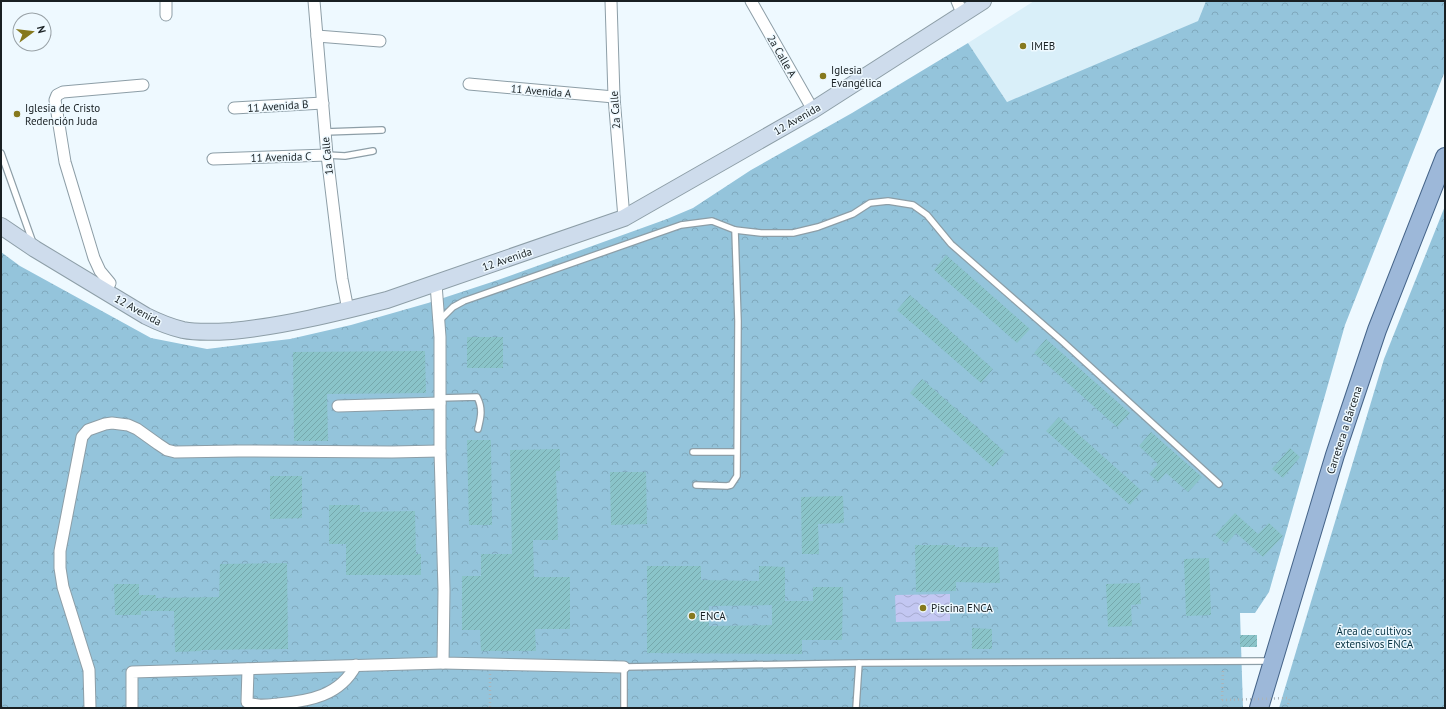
<svg xmlns="http://www.w3.org/2000/svg" width="1446" height="709" font-family="'PT Sans',sans-serif">
  <style>
    .built { fill: #d9eff9 }
    .forest { fill: url(#forest-crowns) }
    .water { fill: url(#water-waves) }
    .building { fill: url(#building-hatch); fill-rule: evenodd }
    .lines { fill: none; stroke-linecap: round; stroke-linejoin: round }
    .lane-casing { stroke: #8d9ea7; stroke-width: 8 }
    .street-casing { stroke: #8d9ea7; stroke-width: 13 }
    .secondary-casing { stroke: #8d9ea7; stroke-width: 18 }
    .primary-casing { stroke: #456489; stroke-width: 20 }
    .path { stroke: #abb5ba; stroke-width: 2.5; stroke-dasharray: 1 3; stroke-linecap: butt }
    .lane { stroke: #fff; stroke-width: 5.5 }
    .street { stroke: #fff; stroke-width: 11 }
    .secondary { stroke: #cedcec; stroke-width: 16 }
    .primary { stroke: #9db8d9; stroke-width: 18 }
    .path-bridge { stroke: #abb5ba; stroke-width: 2.5; stroke-dasharray: 1 3; stroke-linecap: butt }
    .poi-dot { fill: #86791e; stroke: #eef9ff; stroke-width: 1.5 }
    .labels { text-anchor: middle; dominant-baseline: central; stroke-width: 3; stroke-linejoin: round; paint-order: stroke }
    .poi-label { font-size: 11px; fill: #192023; stroke: #eef9ff; text-anchor: start }
    .street-label { font-size: 11px; fill: #192023; stroke: #eef9ff }
    .park-label { font-size: 11px; fill: #053141; stroke: #eef9ff }
  </style>
  <defs>
    <pattern id="forest-crowns" width="20" height="18" patternUnits="userSpaceOnUse"><rect width="20" height="18" fill="#94c4db"/><path d="M2 6a3 3 0 1 1 6 0M12 15a3 3 0 1 1 6 0" fill="none" stroke="#7fa8bc"/></pattern>
    <pattern id="water-waves" width="16" height="10" patternUnits="userSpaceOnUse"><rect width="16" height="10" fill="#c3c7f2"/><path d="M0 5q4-4 8 0t8 0" fill="none" stroke="#a7abcf"/></pattern>
    <pattern id="building-hatch" width="6" height="6" patternUnits="userSpaceOnUse"><rect width="6" height="6" fill="#8ac4c9"/><path d="M-1 1l2-2M0 6l6-6M5 7l2-2" fill="none" stroke="#76a8ac"/></pattern>
  </defs>
  <rect width="100%" height="100%" fill="#eef9ff"/>
  <path class="built" d="M1034 1H1206L1198 21 1038 91 1007 102 968 43Z"/>
  <g class="forest">
    <path d="M1206 1H1445V71L1345 325 1269 592 1255 613H1240L1243 708H1V252L20 266 151 338 207 349 290 339 351 325 428 303 498 280 667 219 693 208 751 170 852 113 968 43 1007 102 1198 21Z"/>
    <path d="M1445 206V708H1279L1384 359Z"/>
  </g>
  <path class="water" d="M950 594V621L896 622 895 595Z"/>
  <g class="building">
    <path d="M946 255 1030 329 1017 343 934 270Z"/>
    <path d="M910 295 993 369 981 383 897 310Z"/>
    <rect x="467" y="337" width="36" height="31"/>
    <path d="M1046 339 1130 413 1117 427 1034 353Z"/>
    <path d="M425 351 426 393 327 394 328 441H294L293 352Z"/>
    <path d="M922 379 1005 452 993 467 910 393Z"/>
    <path d="M1059 417 1142 491 1130 505 1046 431Z"/>
    <path d="M1151 432 1202 477 1188 492 1166 473 1158 482 1149 474 1158 464 1139 446Z"/>
    <path d="M467 440H491L492 525H469Z"/>
    <path d="M1290 448 1300 457 1283 478 1272 469Z"/>
    <path d="M560 449V471H556L558 540H533L534 577H570V629H535L536 651H481L480 630H462V576H481V554H512L510 450Z"/>
    <path d="M610 472H646L647 524 611 525Z"/>
    <path d="M270 476H302V518L270 519Z"/>
    <path d="M843 496 844 523 818 524 819 554H802L801 497Z"/>
    <path d="M329 505H360V512L415 511 416 554H421V575H346V544H329Z"/>
    <path d="M1235 513 1258 534 1269 523 1283 536 1263 557 1236 533 1226 544 1215 535Z"/>
    <path d="M915 545H955V547H998L1000 583 956 582V591L916 592Z"/>
    <path d="M1209 558 1211 615 1186 616 1184 559Z"/>
    <path d="M287 563 288 649 201 650V651L175 652 174 611H141V615H115L114 584H139V595H156V598L219 597 220 564Z"/>
    <path d="M647 566H701V580L759 581V566L785 567V601H813V587H843L842 640H802V654L647 653ZM772 605V625L709 626V606Z"/>
    <path d="M1140 583 1141 604 1131 605 1132 626 1108 627 1106 584Z"/>
    <path d="M972 628 992 629V649H972Z"/>
    <rect x="1240" y="635" width="17" height="12"/>
  </g>
  <g class="lines">
    <g class="lane-casing">
      <g id="lane">
        <path d="M325 132 382 130"/>
        <path d="M1 153 33 243"/>
        <path d="M327 155 345 156 373 151"/>
        <path d="M735 230 761 233H793L818 227 853 214 870 203 888 201 913 205 927 215 951 244 1062 341 1219 484"/>
        <path d="M439 321 453 307 464 301 681 225 712 221 735 230 738 321 737 476 731 485 727 486 696 485"/>
        <path d="M440 398 477 397C483 408 481 417 478 429"/>
        <path d="M693 452H736"/>
        <path d="M624 708V667L859 663 1271 661"/>
        <path d="M856 708 859 663"/>
      </g>
    </g>
    <g class="street-casing">
      <g id="street">
        <path d="M166 1V15"/>
        <path d="M314 1 327 155 342 279 348 310"/>
        <path d="M611 1 614 97 624 218"/>
        <path d="M751 1 813 110"/>
        <path d="M957 1 962 13"/>
        <path d="M317 36 380 41"/>
        <path d="M469 84 614 97"/>
        <path d="M234 108 323 103"/>
        <path d="M213 159 327 155"/>
        <path d="M436 284 440 337V451L444 590 443 663 624 667"/>
        <path d="M106 292 110 283 100 271 94 258 65 162 55 100 57 95 63 92 143 85"/>
        <path d="M338 406 440 403"/>
        <path d="M248 669 247 702C256 707 268 705 278 704 309 701 340 696 356 665"/>
        <path d="M90 708 89 670 63 587 60 568V551L82 437 88 430 105 424 112 423 128 425 137 429 158 444 167 450 175 452 238 451 392 452 440 451"/>
        <path d="M132 708V672L443 663"/>
      </g>
    </g>
    <g class="secondary-casing">
      <path id="secondary" d="M1 226 35 249 146 316C158 322 170 327 183 330 198 333 216 332 232 331 284 326 336 313 387 300L624 218 813 110 983 1"/>
    </g>
    <g class="primary-casing">
      <path id="primary" d="M1259 708 1335 455 1377 330 1445 157"/>
    </g>
    <g class="path">
      <path d="M490 674V708"/>
      <path d="M1222 700 1223 670"/>
      <path d="M1287 708 1290 698"/>
    </g>
    <use href="#lane" class="lane"/>
    <use href="#street" class="street"/>
    <use href="#secondary" class="secondary"/>
    <use href="#primary" class="primary"/>
    <path class="path-bridge" d="M1222 700 1290 698"/>
  </g>
  <g class="poi-dot">
    <circle cx="1023" cy="46" r="4"/>
    <circle cx="823" cy="76" r="4"/>
    <circle cx="17" cy="114" r="4"/>
    <circle cx="923" cy="608" r="4"/>
    <circle cx="692" cy="616" r="4"/>
  </g>
  <g class="labels">
    <g class="poi-label">
      <text x="1031" y="46">IMEB</text>
      <text x="831" y="70">Iglesia<tspan x="831" dy="13">Evangélica</tspan></text>
      <text x="25" y="108">Iglesia de Cristo<tspan x="25" dy="13">Redención Juda</tspan></text>
      <text x="931" y="608">Piscina ENCA</text>
      <text x="700" y="616">ENCA</text>
    </g>
    <g class="street-label">
      <text transform="translate(782 56) rotate(60)">2a Calle A</text>
      <text transform="translate(541 91) rotate(5)">11 Avenida A</text>
      <text transform="translate(278 106) rotate(-4)">11 Avenida B</text>
      <text transform="translate(615 110) rotate(-94)">2a Calle</text>
      <text transform="translate(797 119) rotate(-30)">12 Avenida</text>
      <text transform="translate(327 156) rotate(-96)">1a Calle</text>
      <text transform="translate(281 157) rotate(-2)">11 Avenida C</text>
      <text transform="translate(507 259) rotate(-19)">12 Avenida</text>
      <text transform="translate(138 310) rotate(29)">12 Avenida</text>
      <text transform="translate(1344 430) rotate(-72)">Carretera a Bárcena</text>
    </g>
    <g class="park-label">
      <text x="1374" y="631">Área de cultivos<tspan x="1374" dy="13">extensivos ENCA</tspan></text>
    </g>
  </g>
  <rect width="1446" height="709" fill="none" stroke="#192023" stroke-width="4"/>
  <g transform="translate(32 32) rotate(75)"><circle r="19" fill="#eef9ff" stroke="#99a2a7"/>
  <path d="M0-3L7 15L0 10L-7 15Z" fill="#86791e"/>
  <text y="-6" font-size="11" font-weight="bold" text-anchor="middle" fill="#192023">N</text>
  </g>
</svg>
